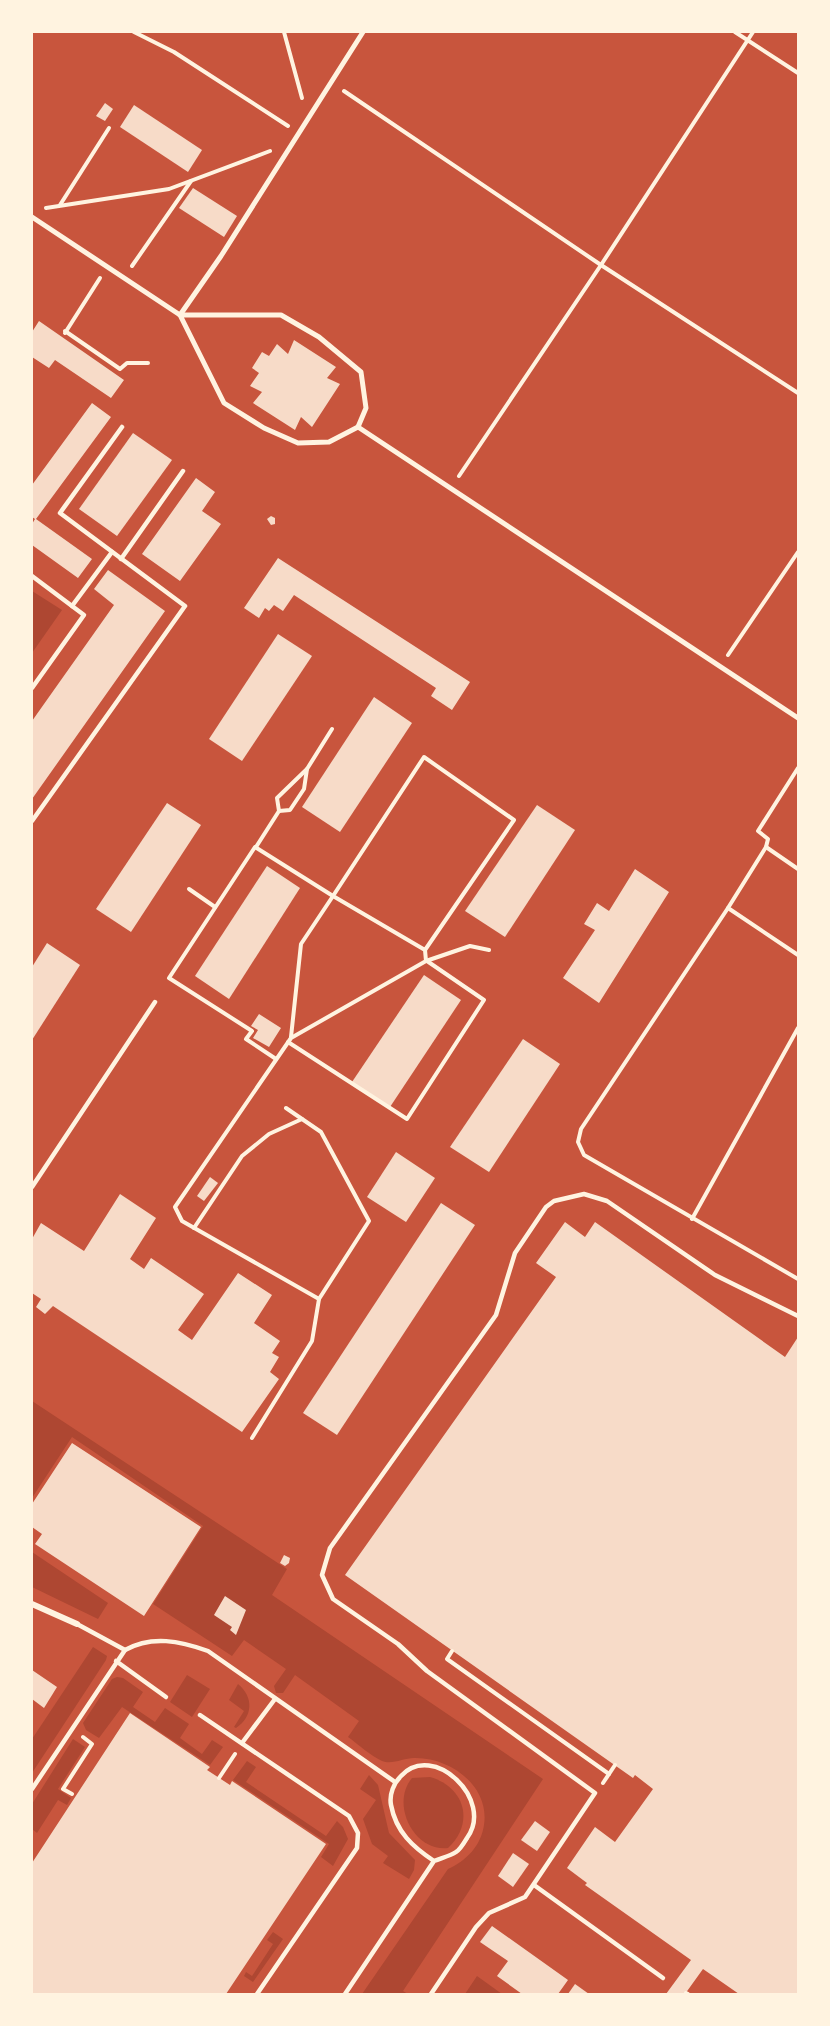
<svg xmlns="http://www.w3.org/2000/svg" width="830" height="2026" font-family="Inter,sans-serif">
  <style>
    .green { fill: #ae4732 }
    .building { fill: #f7dbc8 }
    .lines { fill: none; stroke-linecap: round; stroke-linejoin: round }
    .path { stroke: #fff3e0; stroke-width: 4 }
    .service { stroke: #fff3e0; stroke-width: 4.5 }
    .pedestrian { stroke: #fff3e0; stroke-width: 5 }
    .minor { stroke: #fff3e0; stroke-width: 6 }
  </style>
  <rect width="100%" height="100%" fill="#c8553d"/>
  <g class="green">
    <path d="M32 591 62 610 32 653Z"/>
    <path d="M32 1401 287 1569 272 1595 543 1779 403 1991 408 1994H362L448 1869C466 1861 481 1846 484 1825 490 1786 450 1757 414 1758 404 1758 392 1765 382 1761 371 1756 359 1745 348 1737L359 1721 295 1675 283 1693H276L274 1686 286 1669 244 1640 232 1656 153 1604 203 1526 72 1437 32 1498Z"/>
    <path d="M32 1552 108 1603 98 1619 32 1587Z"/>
    <path d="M93 1647 107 1656 106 1660 32 1773V1739Z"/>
    <path d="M187 1675 210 1689 192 1717 170 1702Z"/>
    <path d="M117 1677 123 1678 143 1692 133 1707 155 1722 165 1708 189 1724 180 1738 202 1754 212 1740 223 1747 210 1765 122 1707 99 1738 86 1730 83 1723 112 1679Z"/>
    <path d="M238 1684C254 1697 253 1717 236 1728L234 1727 244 1711 229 1700Z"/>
    <path d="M73 1739 85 1747 58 1789 71 1798 67 1805 58 1800 37 1833 32 1829V1804Z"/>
    <path d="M247 1761 256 1767 246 1782 326 1836 337 1821 343 1827 348 1839 333 1866 321 1857 329 1844 233 1780Z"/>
    <path d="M369 1775 378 1785 389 1833 415 1860 414 1870 409 1879 383 1863 388 1856 372 1844 363 1819 376 1800 360 1789Z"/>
    <path d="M430 1777C465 1787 475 1823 448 1848 414 1852 390 1804 412 1778Z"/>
    <path d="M273 1932 283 1939 253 1982 244 1976 246 1972 252 1976 273 1944 267 1940Z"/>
    <path d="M477 1976 502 1994H465Z"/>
  </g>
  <g class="building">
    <path d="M105 103 113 109 105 121 96 116Z"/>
    <path d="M134 105 202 150 188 172 120 127Z"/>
    <path d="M193 188 237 216 224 237 179 208Z"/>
    <path d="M39 321 124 380 111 398 55 360 49 368 32 357V332Z"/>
    <path d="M294 340 336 367 327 378 340 384 312 427 301 417 295 430 253 403 262 392 250 386 259 373 252 368 262 352 269 356 277 344 288 354Z"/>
    <path d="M92 403 111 417 36 519 92 559 78 578 32 545V524L35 519 32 517V485Z"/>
    <path d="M133 433 172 460 117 536 79 509Z"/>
    <path d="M196 478 215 492 202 511 221 524 180 581 142 554Z"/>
    <path d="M271 516 275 518V524L271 525 267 519Z"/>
    <path d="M278 558 470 682 452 710 431 696 436 688 294 595 283 611 274 605 269 611 265 608 259 618 244 608Z"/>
    <path d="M108 570 165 611 32 799V721L114 605 94 589Z"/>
    <path d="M278 634 312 656 242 761 209 739Z"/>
    <path d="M374 697 412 723 340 832 302 807Z"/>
    <path d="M167 803 201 825 131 932 96 909Z"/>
    <path d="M537 805 575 830 505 937 465 911Z"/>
    <path d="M267 866 300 888 229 999 195 976Z"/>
    <path d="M635 869 669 892 599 1003 563 978 595 930 584 924 597 903 609 911Z"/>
    <path d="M47 943 80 965 32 1040V967Z"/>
    <path d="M424 975 461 1000 390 1107 352 1082Z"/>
    <path d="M259 1014 281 1028 269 1047 253 1038 258 1030 251 1026Z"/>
    <path d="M523 1039 560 1064 489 1172 450 1147Z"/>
    <path d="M396 1152 435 1178 406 1222 367 1197Z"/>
    <path d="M210 1177 218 1183 204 1201 197 1196Z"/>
    <path d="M120 1194 156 1218 130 1259 144 1269 151 1258 204 1294 178 1330 192 1340 238 1273 272 1295 254 1323 280 1341 272 1353 279 1357 270 1372 279 1379 242 1432 53 1306 45 1314 36 1307 41 1299 32 1293V1239L41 1223 84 1251Z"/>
    <path d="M441 1203 475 1225 337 1435 303 1413Z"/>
    <path d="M565 1222 585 1237 595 1222 785 1357 798 1337V1994H739L703 1969 685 1994H666L691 1960 585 1885 587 1883 567 1868 595 1827 615 1842 653 1789 635 1775 633 1778 345 1575 556 1277 536 1263Z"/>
    <path d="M72 1443 201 1527 144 1616 35 1544 42 1534 32 1527V1504Z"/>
    <path d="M284 1555 290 1558 289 1563 285 1566 280 1563Z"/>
    <path d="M225 1596 246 1610 236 1635 230 1630 232 1627 214 1615Z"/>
    <path d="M32 1670 57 1687 44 1708 32 1699Z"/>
    <path d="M130 1713 210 1767 207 1770 230 1785 232 1781 326 1844 226 1994H32V1863Z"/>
    <path d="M535 1821 550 1832 537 1851 521 1840Z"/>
    <path d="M513 1853 529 1864 513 1887 498 1876Z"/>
    <path d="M492 1926 568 1980 558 1994H522L497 1976 508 1961 480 1942Z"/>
    <path d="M575 1984 589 1994H568Z"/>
  </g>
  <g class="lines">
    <g class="path">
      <path d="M134 32 174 52 288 126"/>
      <path d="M284 32 302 98"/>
      <path d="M735 32 798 73"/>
      <path d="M344 91 601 265 798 393"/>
      <path d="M60 205 109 128"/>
      <path d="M46 208 169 189 270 151"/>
      <path d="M132 266 191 181"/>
      <path d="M65 331 120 369 127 363H148"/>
      <path d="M65 333 100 278"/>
      <path d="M459 476 601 265 753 32"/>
      <path d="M728 655 798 552"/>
      <path d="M798 768 758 831 768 839 766 847 728 908 798 955"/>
      <path d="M279 811 290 810 304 789 307 769"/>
      <path d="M256 847 279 811 277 798 307 769 332 729"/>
      <path d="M766 847 798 869"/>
      <path d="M189 889 215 907"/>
      <path d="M728 908 581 1129 578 1142 584 1155 798 1279"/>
      <path d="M425 950 514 820 424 757 333 896 425 950 426 961"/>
      <path d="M288 1042 407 1119 484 1000 427 961"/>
      <path d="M276 1059 246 1039 252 1031 169 978 255 847 333 896 301 944 291 1037"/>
      <path d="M286 1108 321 1132 369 1221 319 1299 182 1221 175 1207 291 1038 426 961 470 946 489 950"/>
      <path d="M692 1219 798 1028"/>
      <path d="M194 1228 242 1156 269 1134 302 1119"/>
      <path d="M252 1438 312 1341 319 1299"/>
      <path d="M452 1651 447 1659 609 1774"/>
      <path d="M219 1778 235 1754"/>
      <path d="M603 1783 615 1765"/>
      <path d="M72 1794 63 1789 92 1744 83 1737"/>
      <path d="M686 1993 688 1994"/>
    </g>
    <g class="service">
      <path d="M121 559 183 471"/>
      <path d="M32 576 84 615 32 688"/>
      <path d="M72 606 112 552"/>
      <path d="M32 821 185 606 60 513 122 427"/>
      <path d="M32 1187 155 1002"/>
      <path d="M77 1624 125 1650"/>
      <path d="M116 1661 166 1697"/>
      <path d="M200 1715 349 1816 358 1833 357 1848 257 1994"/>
      <path d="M242 1743 275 1699"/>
      <path d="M32 1789 125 1650C152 1635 180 1641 208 1651L395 1782"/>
      <path d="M534 1885 663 1978"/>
      <path d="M345 1994 434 1861C441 1858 450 1856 456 1852 460 1850 464 1843 467 1838 495 1800 433 1741 401 1776 394 1783 389 1794 391 1805 396 1832 413 1847 434 1861"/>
      <path d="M431 1994 476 1927 489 1913 525 1897 595 1793 427 1671 398 1644 333 1599 322 1575 330 1548 496 1315 515 1253 546 1207 554 1201 584 1194 607 1201 715 1275 798 1316"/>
    </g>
    <g class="pedestrian">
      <path d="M32 217 180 315 224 403 264 428 298 443 329 442 358 427 366 408 361 372 319 337 281 315H180"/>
      <path d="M180 315 221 256 363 32"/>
      <path d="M358 427 798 718"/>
    </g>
    <path class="minor" d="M32 1604 77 1624"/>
  </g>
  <rect width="830" height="2026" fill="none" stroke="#fff3e0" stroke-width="66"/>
</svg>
